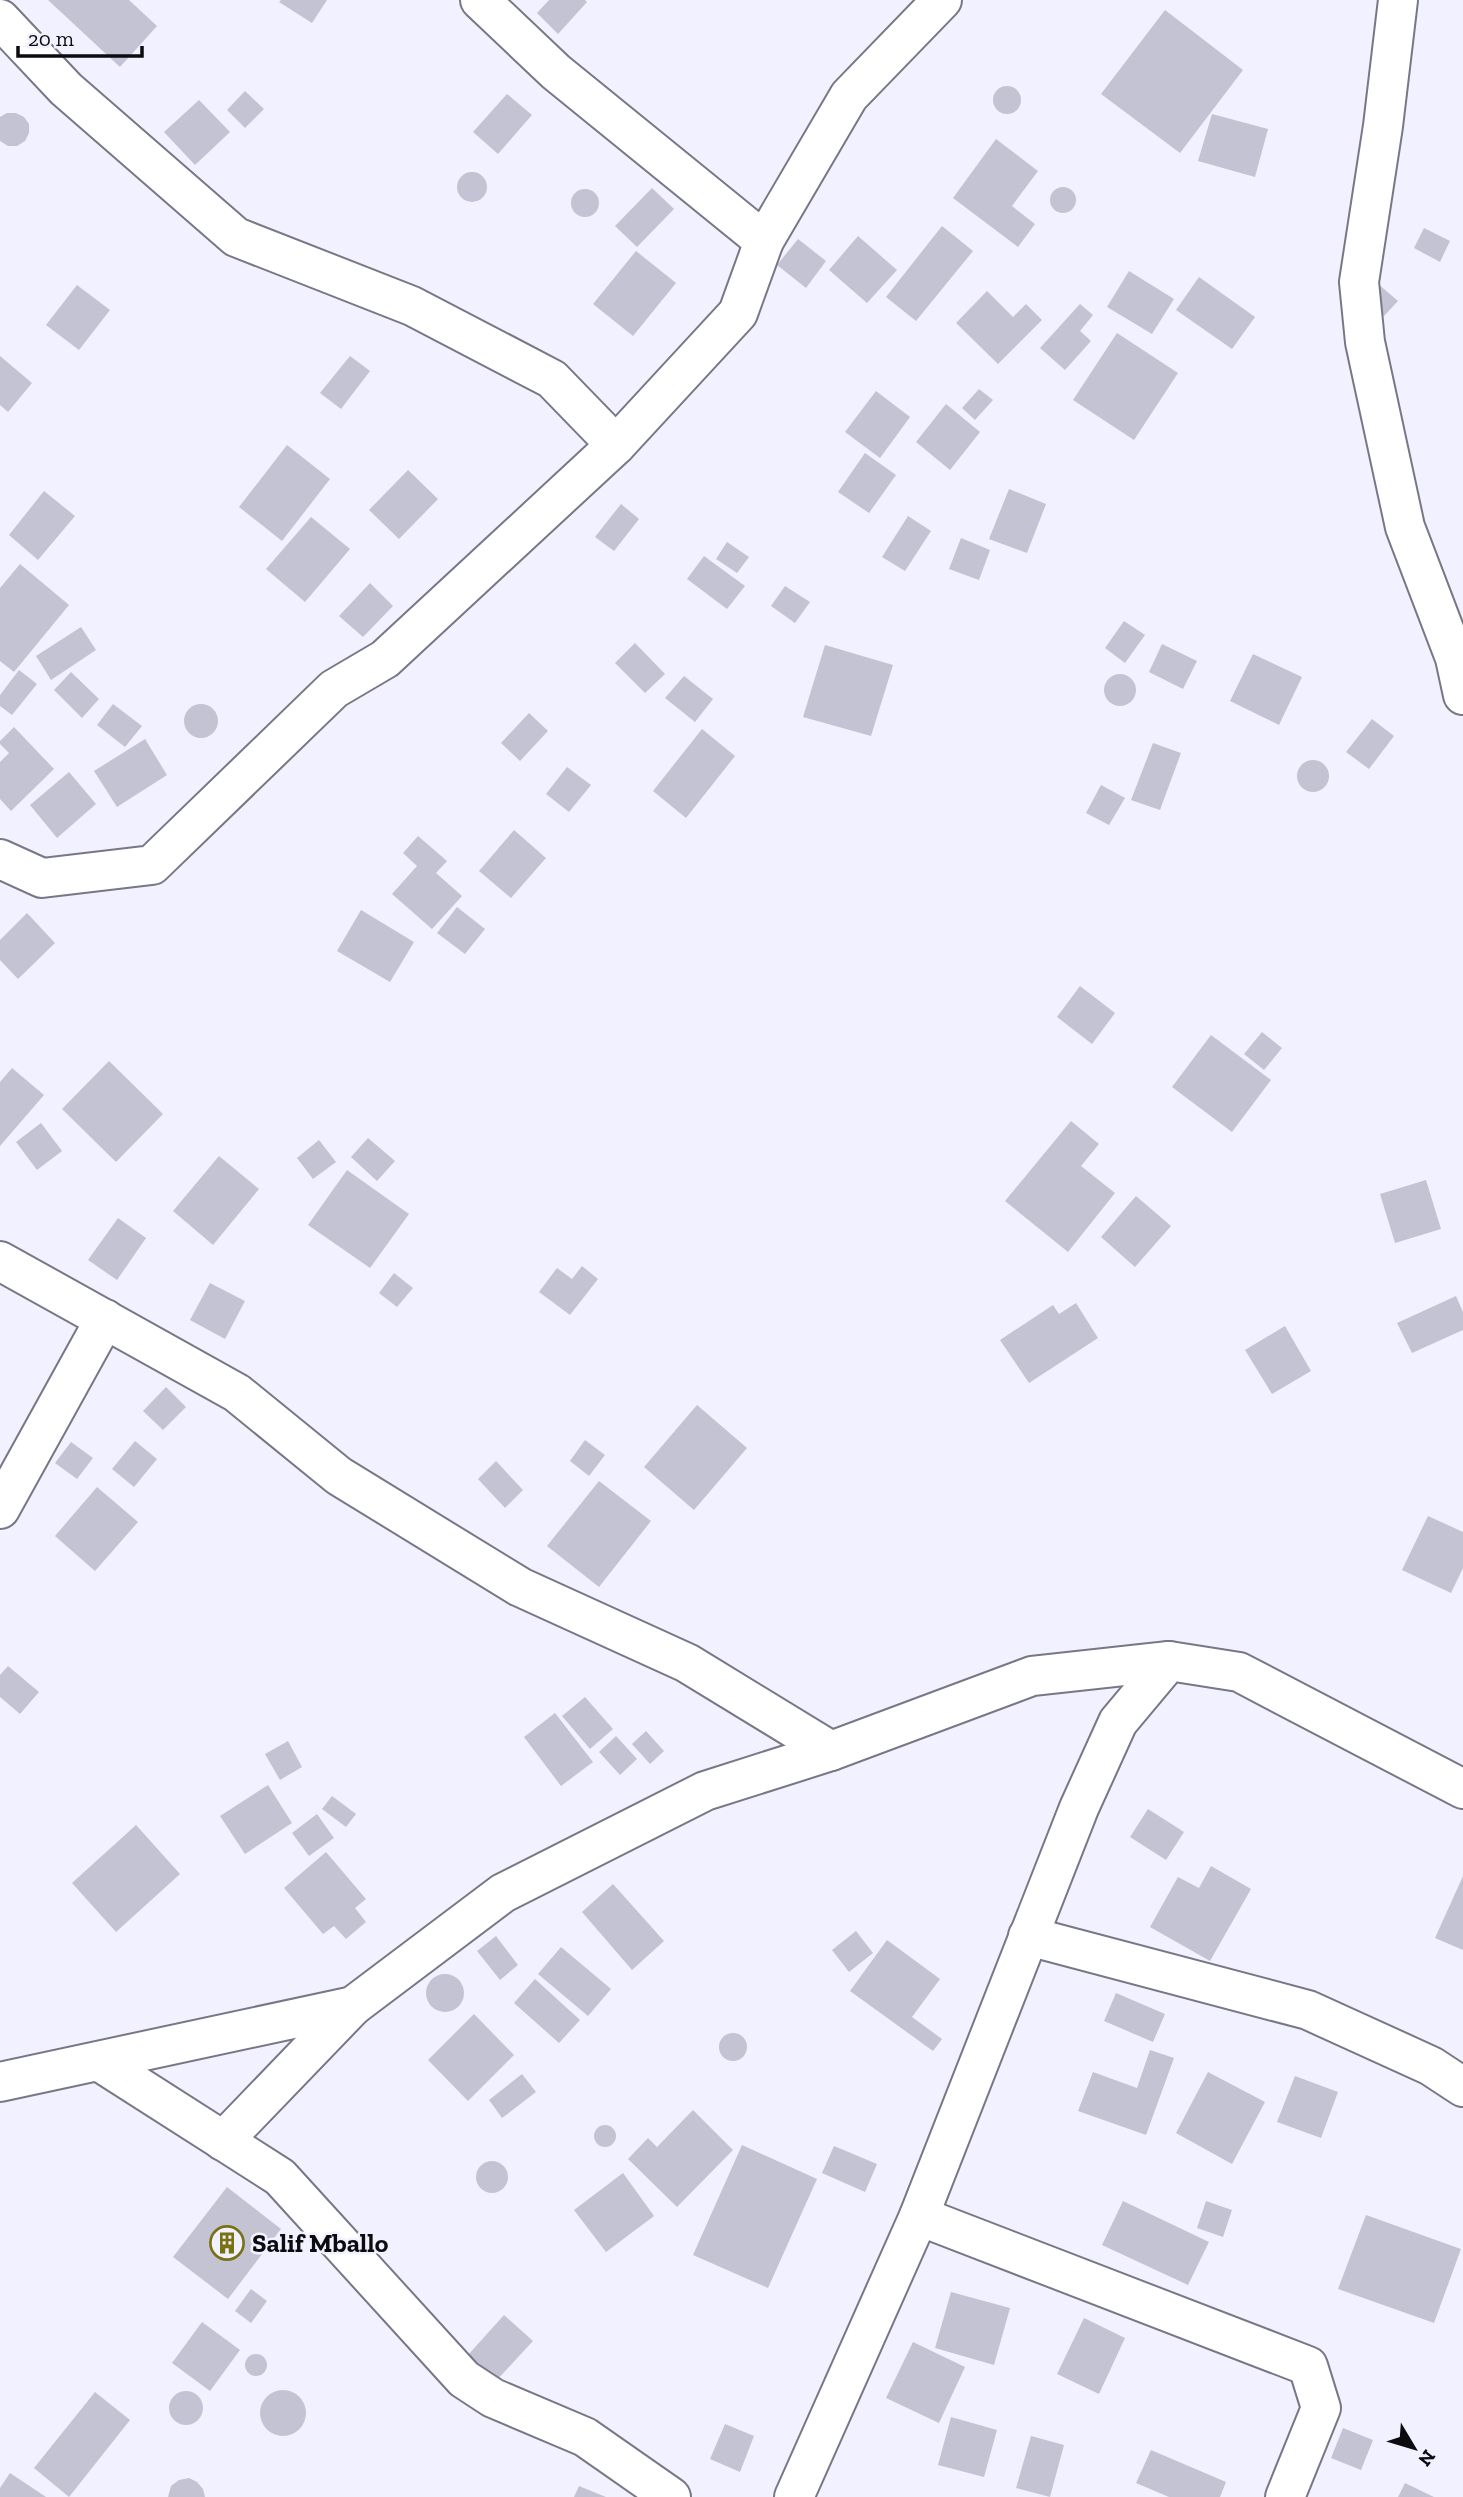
<svg xmlns="http://www.w3.org/2000/svg" width="1463" height="2497" font-family="'Zilla Slab',serif">
  <style>
    .building { fill: #c3c3d3 }
    .lines { fill: none; stroke-linecap: round; stroke-linejoin: round }
    .street-casing { stroke: #777786; stroke-width: 42 }
    .street { stroke: #fff; stroke-width: 38 }
    .labels { text-anchor: middle; dominant-baseline: central; stroke-width: 5; stroke-linejoin: round; paint-order: stroke }
    .poi-label { font-size: 26px; font-weight: bold; fill: #0b0b10; stroke: #f1f1ff; text-anchor: start }
  </style>
  <rect width="100%" height="100%" fill="#f1f1ff"/>
  <g class="building">
    <path d="M48 0H129L157 26 120 67Z"/>
    <path d="M281 0H327L312 23 279 2Z"/>
    <path d="M549 0H585L587 2 558 34 537 13Z"/>
    <path d="M1165 10 1243 70 1180 153 1101 94Z"/>
    <circle cx="1007" cy="100" r="14"/>
    <path d="M245 91 264 109 245 128 227 110Z"/>
    <path d="M507 94 532 115 498 154 473 132Z"/>
    <path d="M199 100 230 132 195 165 164 132Z"/>
    <path d="M7 113H16L24 117 29 124V133L25 141 17 146H8L0 141V117Z"/>
    <path d="M1212 114 1268 129 1255 177 1198 161Z"/>
    <path d="M996 139 1038 171 1012 206 1035 224 1018 247 953 198Z"/>
    <circle cx="472" cy="187" r="15"/>
    <circle cx="1063" cy="200" r="13"/>
    <path d="M652 188 674 209 637 247 615 226Z"/>
    <circle cx="585" cy="203" r="14"/>
    <path d="M942 226 973 251 916 321 886 297Z"/>
    <path d="M1424 228 1450 241 1440 262 1414 248Z"/>
    <path d="M858 236 897 270 867 303 829 270Z"/>
    <path d="M798 239 826 261 806 288 777 265Z"/>
    <path d="M636 251 676 283 633 336 593 304Z"/>
    <path d="M1129 271 1174 299 1152 334 1107 307Z"/>
    <path d="M1199 277 1255 317 1232 349 1176 310Z"/>
    <path d="M1377 283 1398 301 1384 316 1364 298Z"/>
    <path d="M77 285 110 310 79 350 46 325Z"/>
    <path d="M987 291 1013 317 1026 304 1042 320 998 364 956 323Z"/>
    <path d="M1080 304 1093 315 1080 331 1091 341 1065 370 1040 348Z"/>
    <path d="M1117 333 1178 373 1134 440 1073 400Z"/>
    <path d="M0 356 32 383 8 412 0 405Z"/>
    <path d="M350 356 370 371 341 409 320 393Z"/>
    <path d="M979 389 993 400 975 420 962 408Z"/>
    <path d="M876 391 910 417 880 458 845 432Z"/>
    <path d="M946 404 980 432 950 470 916 442Z"/>
    <path d="M287 445 330 479 282 541 239 507Z"/>
    <path d="M865 453 896 475 869 513 838 492Z"/>
    <path d="M408 470 438 499 399 539 369 510Z"/>
    <path d="M1009 489 1046 504 1027 553 989 539Z"/>
    <path d="M44 491 75 516 38 560 9 535Z"/>
    <path d="M621 504 639 519 614 551 595 537Z"/>
    <path d="M908 516 931 531 905 571 882 557Z"/>
    <path d="M311 517 350 549 305 602 266 569Z"/>
    <path d="M961 538 990 550 979 580 949 569Z"/>
    <path d="M727 542 749 557 737 573 716 559Z"/>
    <path d="M704 556 745 586 727 609 687 579Z"/>
    <path d="M20 564 69 605 14 672 0 661V588Z"/>
    <path d="M370 583 393 606 363 637 339 616Z"/>
    <path d="M785 586 810 602 795 623 771 606Z"/>
    <path d="M1124 621 1145 635 1125 663 1105 648Z"/>
    <path d="M81 627 96 650 51 680 36 656Z"/>
    <path d="M635 643 665 674 645 693 615 663Z"/>
    <path d="M1162 644 1197 661 1183 689 1149 672Z"/>
    <path d="M825 645 893 665 871 736 803 717Z"/>
    <path d="M1253 654 1302 677 1279 725 1230 701Z"/>
    <path d="M19 670 37 684 12 715 0 706V695Z"/>
    <path d="M71 672 99 699 82 718 54 690Z"/>
    <circle cx="1120" cy="690" r="16"/>
    <path d="M684 676 713 699 695 722 665 698Z"/>
    <path d="M113 704 142 726 125 747 97 725Z"/>
    <circle cx="201" cy="721" r="17"/>
    <path d="M529 713 548 731 520 761 501 743Z"/>
    <path d="M1372 719 1394 736 1369 769 1346 752Z"/>
    <path d="M14 727 54 769 11 811 0 799V762L9 753 0 744V741Z"/>
    <path d="M702 729 735 756 686 818 653 791Z"/>
    <path d="M145 739 167 775 117 807 94 771Z"/>
    <path d="M1153 743 1181 753 1160 810 1131 800Z"/>
    <circle cx="1313" cy="776" r="16"/>
    <path d="M567 767 591 785 569 812 546 794Z"/>
    <path d="M69 772 96 804 57 838 30 805Z"/>
    <path d="M1101 785 1125 798 1109 825 1086 813Z"/>
    <path d="M514 830 546 858 511 898 479 871Z"/>
    <path d="M418 836 447 861 436 873 462 896 432 929 392 894 417 866 403 853Z"/>
    <path d="M457 907 485 929 465 954 437 933Z"/>
    <path d="M361 910 414 942 390 982 337 951Z"/>
    <path d="M27 913 55 943 18 979 0 960V940Z"/>
    <path d="M1080 986 1115 1013 1092 1044 1057 1017Z"/>
    <path d="M1262 1032 1282 1048 1264 1070 1244 1054Z"/>
    <path d="M1211 1035 1271 1080 1232 1132 1172 1087Z"/>
    <path d="M109 1061 163 1114 116 1162 62 1109Z"/>
    <path d="M12 1068 44 1095 0 1146V1082Z"/>
    <path d="M1071 1121 1099 1144 1081 1166 1115 1193 1068 1252 1005 1201Z"/>
    <path d="M41 1123 62 1151 37 1170 16 1142Z"/>
    <path d="M368 1138 395 1161 377 1181 351 1157Z"/>
    <path d="M319 1140 336 1162 313 1179 297 1158Z"/>
    <path d="M219 1156 259 1189 213 1245 173 1211Z"/>
    <path d="M347 1170 409 1214 370 1268 308 1225Z"/>
    <path d="M1426 1180 1441 1229 1395 1243 1380 1194Z"/>
    <path d="M1136 1196 1171 1226 1135 1267 1101 1237Z"/>
    <path d="M118 1218 146 1238 117 1280 88 1260Z"/>
    <path d="M582 1266 598 1279 570 1315 539 1292 557 1268 572 1279Z"/>
    <path d="M394 1273 413 1288 397 1307 379 1293Z"/>
    <path d="M210 1283 245 1301 225 1339 190 1320Z"/>
    <path d="M1456 1296 1463 1312V1330L1412 1353 1397 1323Z"/>
    <path d="M1076 1303 1098 1338 1029 1383 1000 1340 1053 1305 1059 1314Z"/>
    <path d="M1285 1326 1311 1371 1272 1394 1245 1350Z"/>
    <path d="M166 1387 186 1407 163 1430 143 1411Z"/>
    <path d="M697 1405 747 1448 694 1510 644 1467Z"/>
    <path d="M585 1440 605 1455 589 1476 570 1461Z"/>
    <path d="M135 1441 157 1459 134 1487 112 1469Z"/>
    <path d="M71 1442 93 1458 77 1479 55 1463Z"/>
    <path d="M496 1461 523 1490 505 1508 478 1479Z"/>
    <path d="M599 1481 651 1521 599 1587 547 1546Z"/>
    <path d="M97 1487 138 1522 95 1571 55 1536Z"/>
    <path d="M1428 1516 1463 1532V1568L1451 1593 1402 1570Z"/>
    <path d="M8 1666 39 1692 20 1714 0 1697V1675Z"/>
    <path d="M585 1697 613 1729 590 1749 562 1716Z"/>
    <path d="M555 1713 593 1762 561 1786 524 1737Z"/>
    <path d="M646 1731 664 1751 650 1764 632 1744Z"/>
    <path d="M616 1736 637 1759 620 1775 599 1752Z"/>
    <path d="M288 1741 302 1767 280 1780 265 1754Z"/>
    <path d="M268 1785 292 1823 245 1854 220 1816Z"/>
    <path d="M332 1796 356 1814 346 1827 322 1809Z"/>
    <path d="M1148 1809 1184 1832 1166 1860 1130 1837Z"/>
    <path d="M317 1814 334 1838 309 1856 292 1833Z"/>
    <path d="M136 1825 180 1874 116 1932 72 1883Z"/>
    <path d="M326 1852 366 1899 355 1908 366 1922 346 1939 334 1926 323 1934 284 1888Z"/>
    <path d="M1211 1866 1251 1889 1210 1961 1150 1927 1178 1877 1199 1888Z"/>
    <path d="M1463 1876V1950L1435 1938Z"/>
    <path d="M613 1884 664 1941 632 1970 582 1912Z"/>
    <path d="M856 1931 873 1953 849 1972 832 1950Z"/>
    <path d="M496 1936 518 1965 500 1980 477 1951Z"/>
    <path d="M887 1940 940 1979 912 2017 942 2039 933 2051 850 1991Z"/>
    <path d="M561 1947 611 1989 588 2016 538 1974Z"/>
    <circle cx="445" cy="1993" r="19"/>
    <path d="M535 1979 580 2020 559 2043 514 2003Z"/>
    <path d="M1116 1993 1165 2014 1153 2042 1104 2021Z"/>
    <path d="M474 2014 514 2055 468 2101 428 2060Z"/>
    <circle cx="733" cy="2047" r="14"/>
    <path d="M1150 2050 1174 2058 1146 2135 1078 2111 1093 2072 1137 2088Z"/>
    <path d="M1208 2072 1265 2102 1232 2164 1176 2133Z"/>
    <path d="M522 2074 536 2092 502 2118 489 2100Z"/>
    <path d="M1295 2076 1338 2092 1321 2138 1277 2122Z"/>
    <path d="M693 2110 733 2150 677 2207 628 2159 648 2138 657 2147Z"/>
    <circle cx="605" cy="2136" r="11"/>
    <path d="M742 2145 817 2179 768 2288 693 2255Z"/>
    <path d="M834 2146 877 2164 865 2192 822 2173Z"/>
    <circle cx="492" cy="2177" r="16"/>
    <path d="M623 2173 654 2216 606 2252 574 2210Z"/>
    <path d="M227 2187 281 2229 228 2299 173 2257Z"/>
    <path d="M1123 2201 1209 2242 1188 2285 1102 2245Z"/>
    <path d="M1206 2201 1232 2210 1223 2237 1197 2228Z"/>
    <path d="M1366 2215 1461 2249 1434 2323 1338 2289Z"/>
    <path d="M251 2289 267 2301 251 2323 235 2311Z"/>
    <path d="M951 2292 1010 2308 994 2365 935 2348Z"/>
    <path d="M504 2315 533 2341 496 2381 468 2355Z"/>
    <path d="M1084 2318 1125 2338 1099 2394 1057 2374Z"/>
    <path d="M202 2322 240 2350 210 2391 172 2363Z"/>
    <path d="M913 2342 965 2367 939 2423 886 2398Z"/>
    <circle cx="256" cy="2365" r="11"/>
    <circle cx="283" cy="2413" r="23"/>
    <circle cx="186" cy="2408" r="17"/>
    <path d="M95 2392 130 2420 69 2497 34 2468Z"/>
    <path d="M951 2417 997 2430 984 2477 938 2465Z"/>
    <path d="M725 2424 754 2436 740 2472 710 2459Z"/>
    <path d="M1343 2428 1373 2440 1361 2470 1331 2458Z"/>
    <path d="M1031 2436 1064 2445 1050 2497 1016 2488Z"/>
    <path d="M1151 2450 1226 2482 1220 2497H1169L1136 2483Z"/>
    <path d="M10 2473 46 2497H0V2488Z"/>
    <path d="M189 2478 197 2482 203 2489 205 2497H168L171 2486 179 2480Z"/>
    <path d="M1405 2483 1434 2497H1398Z"/>
    <path d="M579 2486 606 2497H574Z"/>
  </g>
  <g class="lines">
    <g class="street-casing">
      <g id="street">
        <path d="M480 0 556 72 764 241"/>
        <path d="M1398 0 1383 126 1359 282 1365 342 1405 527 1455 658 1463 695"/>
        <path d="M0 19 66 89 236 237 412 306 552 379 616 445"/>
        <path d="M0 859 42 878 152 865 334 689 385 659 616 445 738 313 764 241 849 96 942 0"/>
        <path d="M0 1261 237 1393 339 1476 520 1587 687 1663 831 1751"/>
        <path d="M0 1509 105 1319"/>
        <path d="M1028 1936 1308 2010 1431 2066 1463 2087"/>
        <path d="M100 2062 280 2177 464 2379 493 2398 585 2437 671 2497"/>
        <path d="M0 2082 353 2006 503 1893 705 1791 831 1751 1032 1676 1169 1661"/>
        <path d="M223 2141 353 2006"/>
        <path d="M919 2216 1308 2366 1321 2408 1285 2497"/>
        <path d="M794 2497 919 2216 1079 1808 1118 1722 1169 1661 1239 1672 1463 1789"/>
      </g>
    </g>
    <use href="#street" class="street"/>
  </g>
  <defs>
    <g id="building-ring" transform="scale(1.75)"><circle r="9.5" fill="#f1f1ff" stroke="#787214" stroke-width="1.5"/><path d="M-4-6H4V6H1V3H-1V6H-4ZM-2.5-4.3h1.7v1.8h-1.7ZM.8-4.3h1.7v1.8H.8ZM-2.5-1h1.7V.8h-1.7ZM.8-1h1.7V.8H.8Z" fill="#787214"/></g>
  </defs>
  <g fill-rule="evenodd">
    <use href="#building-ring" x="227" y="2243"/>
  </g>
  <g class="labels">
    <g class="poi-label">
      <text x="252" y="2243">Salif Mballo</text>
    </g>
  </g>
  <g transform="translate(1414 2448) rotate(128)" stroke="#f1f1ff" stroke-width="5" paint-order="stroke">
  <path d="M0-5L12 26L0 18L-12 26Z" fill="#0b0b10"/>
  <text y="-10" font-size="19" font-weight="bold" text-anchor="middle" fill="#0b0b10">N</text>
  </g>
  <path d="M18 46v10h124v-10" fill="none" stroke="#0b0b10" stroke-width="3.5"/>
  <text x="28" y="46" font-size="21" fill="#0b0b10" stroke="#f1f1ff" stroke-width="5" paint-order="stroke">20 m</text>
</svg>
